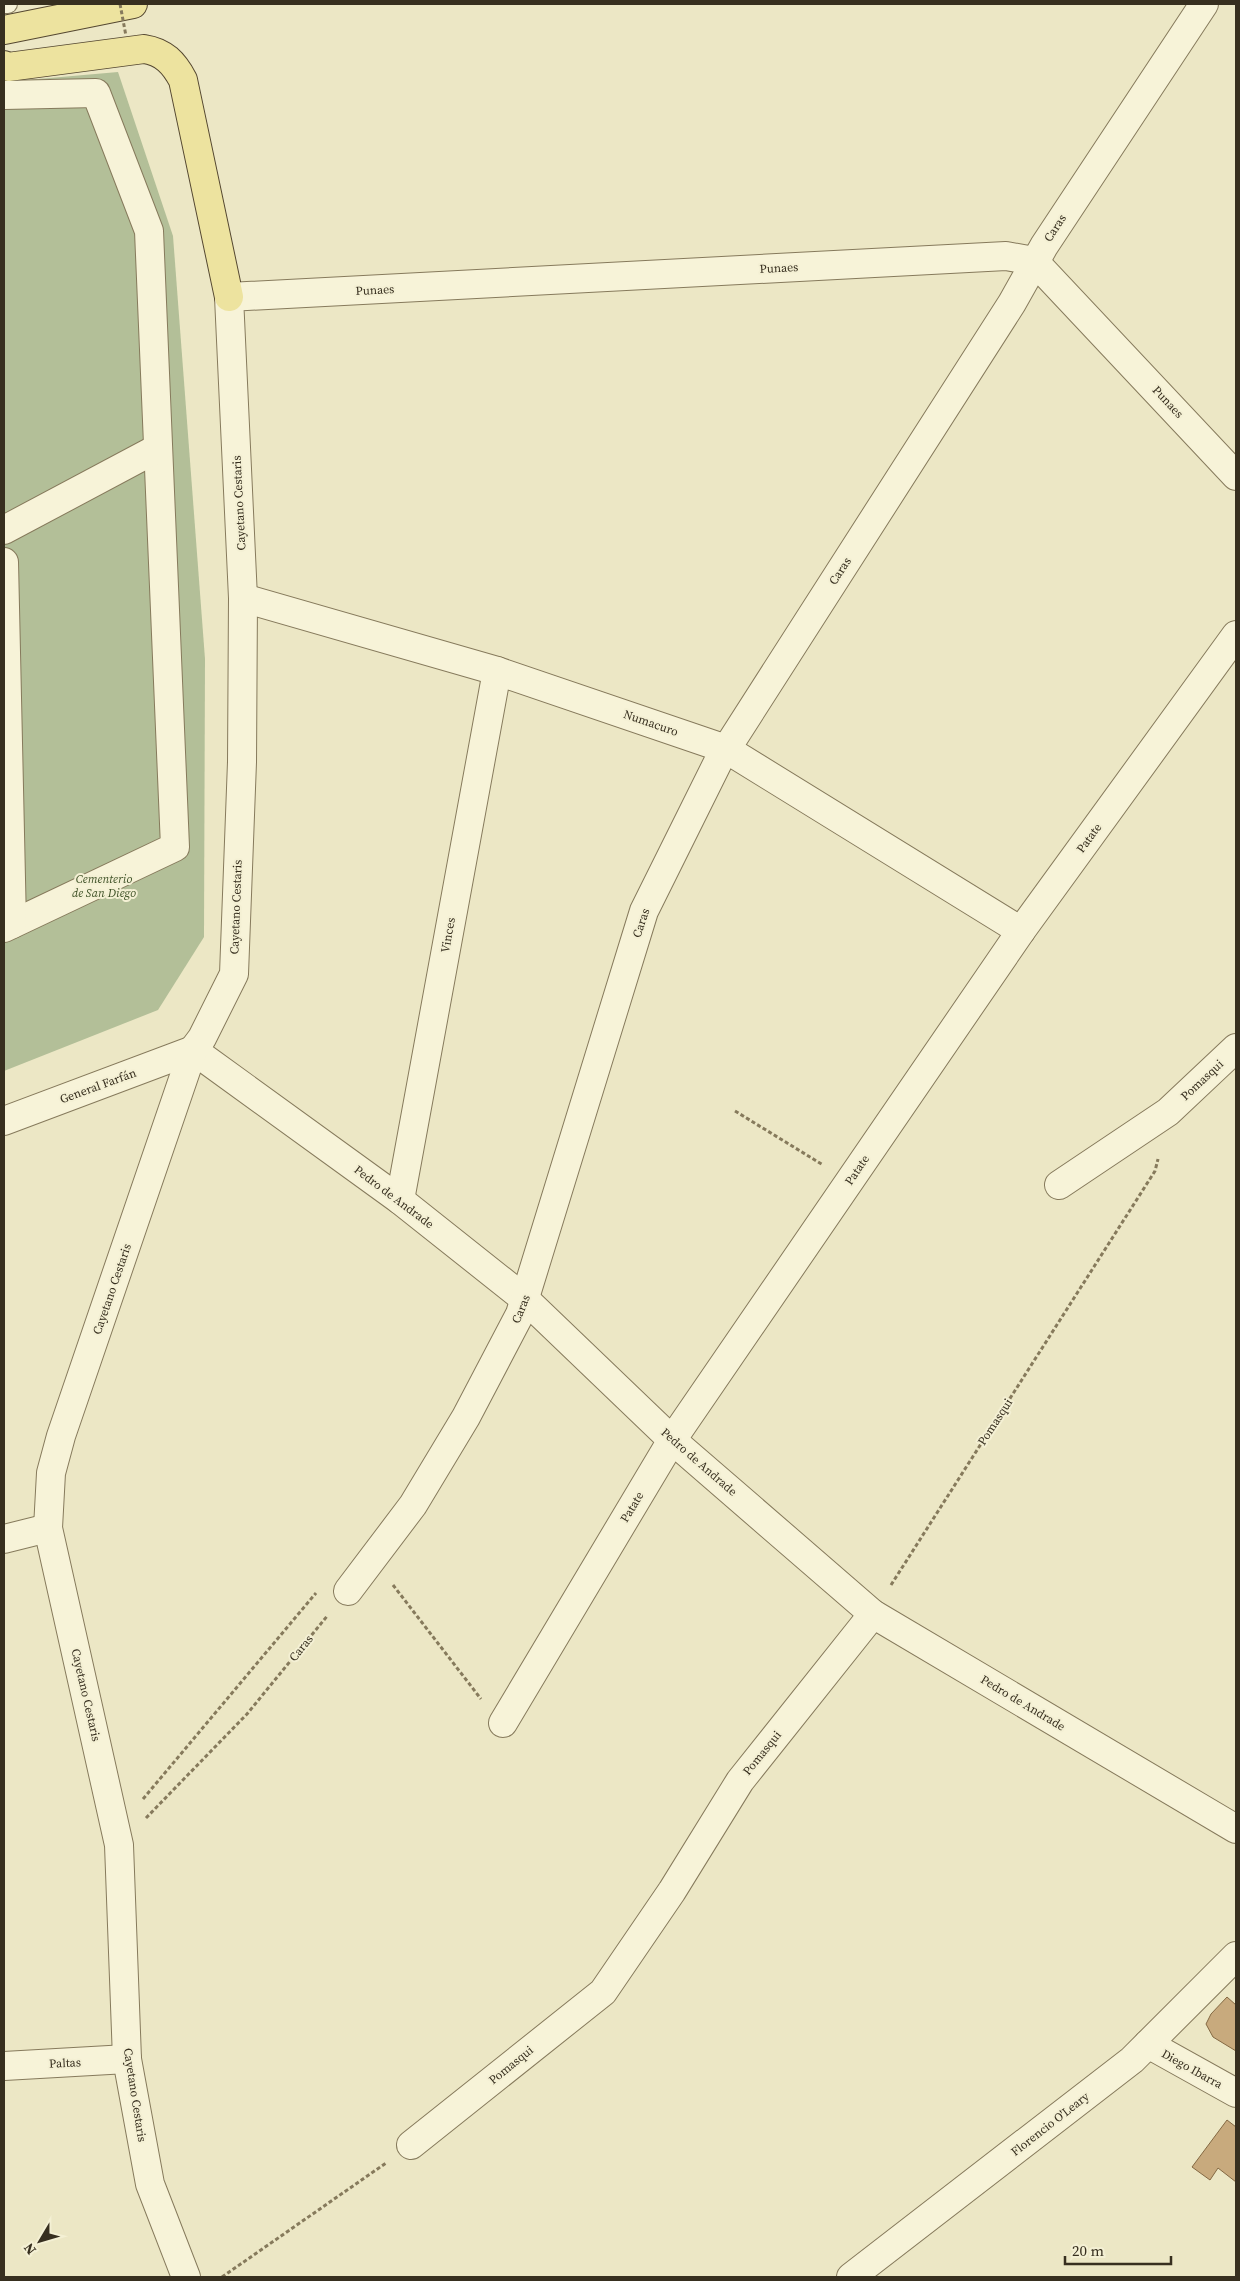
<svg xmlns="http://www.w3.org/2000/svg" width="1240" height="2281" font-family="'Source Serif 4',serif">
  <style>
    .cemetery { fill: #b3bf98 }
    .building { fill: #c8aa7d; stroke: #846943 }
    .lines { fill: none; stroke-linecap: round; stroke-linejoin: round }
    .service-casing { stroke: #867a5c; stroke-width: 20 }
    .pedestrian-casing { stroke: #867a5c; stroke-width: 30 }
    .minor-casing { stroke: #867a5c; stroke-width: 30 }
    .primary-casing { stroke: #544730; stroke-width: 30 }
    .path { stroke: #867a5c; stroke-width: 3; stroke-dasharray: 4 2.5; stroke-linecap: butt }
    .service { stroke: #f7f3d8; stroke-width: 18 }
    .pedestrian { stroke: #f7f3d8; stroke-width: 28 }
    .minor { stroke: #f7f3d8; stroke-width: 28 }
    .primary { stroke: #ede39f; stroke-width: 28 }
    .path-bridge { stroke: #867a5c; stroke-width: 3; stroke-dasharray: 4 2.5; stroke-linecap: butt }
    .labels { text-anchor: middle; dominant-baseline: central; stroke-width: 4; stroke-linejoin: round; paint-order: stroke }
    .street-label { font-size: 12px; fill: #372f1f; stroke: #f4f0d4 }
    .park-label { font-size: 12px; font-style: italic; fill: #3f5227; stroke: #f4f0d4 }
  </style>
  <rect width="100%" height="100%" fill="#ece7c5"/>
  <path class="cemetery" d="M118 72 173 236 205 659 204 937 158 1010 4 1071V82Z"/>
  <g class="building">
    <path d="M1227 1997 1236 2005V2051L1213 2037 1206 2024 1211 2014Z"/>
    <path d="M1227 2120 1236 2127V2182L1218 2168 1210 2180 1192 2167Z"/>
  </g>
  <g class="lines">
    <g class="service-casing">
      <path id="service" d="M4 4H8"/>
    </g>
    <g class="pedestrian-casing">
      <g id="pedestrian">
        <path d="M4 95 96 93 149 231 175 847 4 928"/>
        <path d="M4 530 158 448"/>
        <path d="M4 562 12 924"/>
      </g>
    </g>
    <g class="minor-casing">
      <g id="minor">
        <path d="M243 598 497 671 726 749 1021 931"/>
        <path d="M193 1050 400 1200 526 1300 672 1440 873 1614 1236 1829"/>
        <path d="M4 1121 193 1050"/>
        <path d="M1059 1185 1168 1112 1236 1048"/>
        <path d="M400 1200 497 671"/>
        <path d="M4 1539 48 1528"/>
        <path d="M348 1591 413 1505 466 1417 520 1314 644 911 718 762 1012 303 1044 246 1204 4"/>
        <path d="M503 1723 672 1440 1021 931 1236 635"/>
        <path d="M1148 2044 1236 2093"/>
        <path d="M4 2066 127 2059"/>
        <path d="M411 2145 603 1992 672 1891 740 1781 873 1614"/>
        <path d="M186 2277 150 2184 127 2059 119 1845 48 1528 51 1473 61 1436 193 1050 202 1038 234 974 242 762 243 598 229 297 1006 256 1034 261 1236 476"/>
        <path d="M851 2277 1132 2060 1236 1956"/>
      </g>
    </g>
    <g class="primary-casing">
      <g id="primary">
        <path d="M4 30 133 4"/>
        <path d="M4 65 8 67 144 49C164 52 174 63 183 80L229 297"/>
      </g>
    </g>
    <g class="path">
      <path d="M735 1111 823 1165"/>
      <path d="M393 1585 481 1699"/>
      <path d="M891 1585 1155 1171 1158 1159"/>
      <path d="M143 1799 316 1593"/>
      <path d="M146 1818 247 1714 328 1615"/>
      <path d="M222 2277 386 2163"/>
    </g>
    <use href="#service" class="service"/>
    <use href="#pedestrian" class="pedestrian"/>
    <use href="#minor" class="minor"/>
    <use href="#primary" class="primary"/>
    <path class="path-bridge" d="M120 4 126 36"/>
  </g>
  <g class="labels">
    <g class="street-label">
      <text transform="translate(1055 228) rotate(-57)">Caras</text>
      <text transform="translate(779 268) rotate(-3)">Punaes</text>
      <text transform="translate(375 290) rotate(-3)">Punaes</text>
      <text transform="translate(1168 402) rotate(47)">Punaes</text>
      <text transform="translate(239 503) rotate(-93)">Cayetano Cestaris</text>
      <text transform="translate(840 571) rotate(-57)">Caras</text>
      <text transform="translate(651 723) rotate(19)">Numacuro</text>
      <text transform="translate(1089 838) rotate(-54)">Patate</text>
      <text transform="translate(236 907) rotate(-88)">Cayetano Cestaris</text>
      <text transform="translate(641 923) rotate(-71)">Caras</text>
      <text transform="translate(448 935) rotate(-80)">Vinces</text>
      <text transform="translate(1202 1080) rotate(-43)">Pomasqui</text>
      <text transform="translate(98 1086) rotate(-20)">General Farfán</text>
      <text transform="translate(857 1170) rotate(-56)">Patate</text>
      <text transform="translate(394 1197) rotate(37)">Pedro de Andrade</text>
      <text transform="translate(112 1289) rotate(-71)">Cayetano Cestaris</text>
      <text transform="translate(521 1309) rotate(-68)">Caras</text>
      <text transform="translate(995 1422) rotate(-57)">Pomasqui</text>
      <text transform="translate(699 1462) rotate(41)">Pedro de Andrade</text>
      <text transform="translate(632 1507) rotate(-59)">Patate</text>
      <text transform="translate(301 1648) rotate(-51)">Caras</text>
      <text transform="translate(86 1695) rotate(77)">Cayetano Cestaris</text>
      <text transform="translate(1023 1703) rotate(31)">Pedro de Andrade</text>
      <text transform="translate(762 1753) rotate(-51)">Pomasqui</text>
      <text transform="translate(65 2063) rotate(-3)">Paltas</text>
      <text transform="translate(511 2065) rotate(-39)">Pomasqui</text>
      <text transform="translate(1192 2069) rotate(29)">Diego Ibarra</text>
      <text transform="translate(135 2095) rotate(81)">Cayetano Cestaris</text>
      <text transform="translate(1050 2124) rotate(-38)">Florencio O'Leary</text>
    </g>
    <g class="park-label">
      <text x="104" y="879">Cementerio<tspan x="104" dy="14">de San Diego</tspan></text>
    </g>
  </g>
  <rect width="1240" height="2281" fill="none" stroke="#372f1f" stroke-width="10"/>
  <g transform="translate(40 2241) rotate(232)" stroke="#f4f0d4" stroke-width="4" paint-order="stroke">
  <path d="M0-4L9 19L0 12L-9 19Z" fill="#372f1f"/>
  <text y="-8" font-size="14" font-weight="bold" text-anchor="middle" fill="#372f1f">N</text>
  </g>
  <path d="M1065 2256v8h106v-8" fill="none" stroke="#372f1f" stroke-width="2.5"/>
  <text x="1072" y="2256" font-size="15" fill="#372f1f" stroke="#f4f0d4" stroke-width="4" paint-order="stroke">20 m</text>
</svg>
